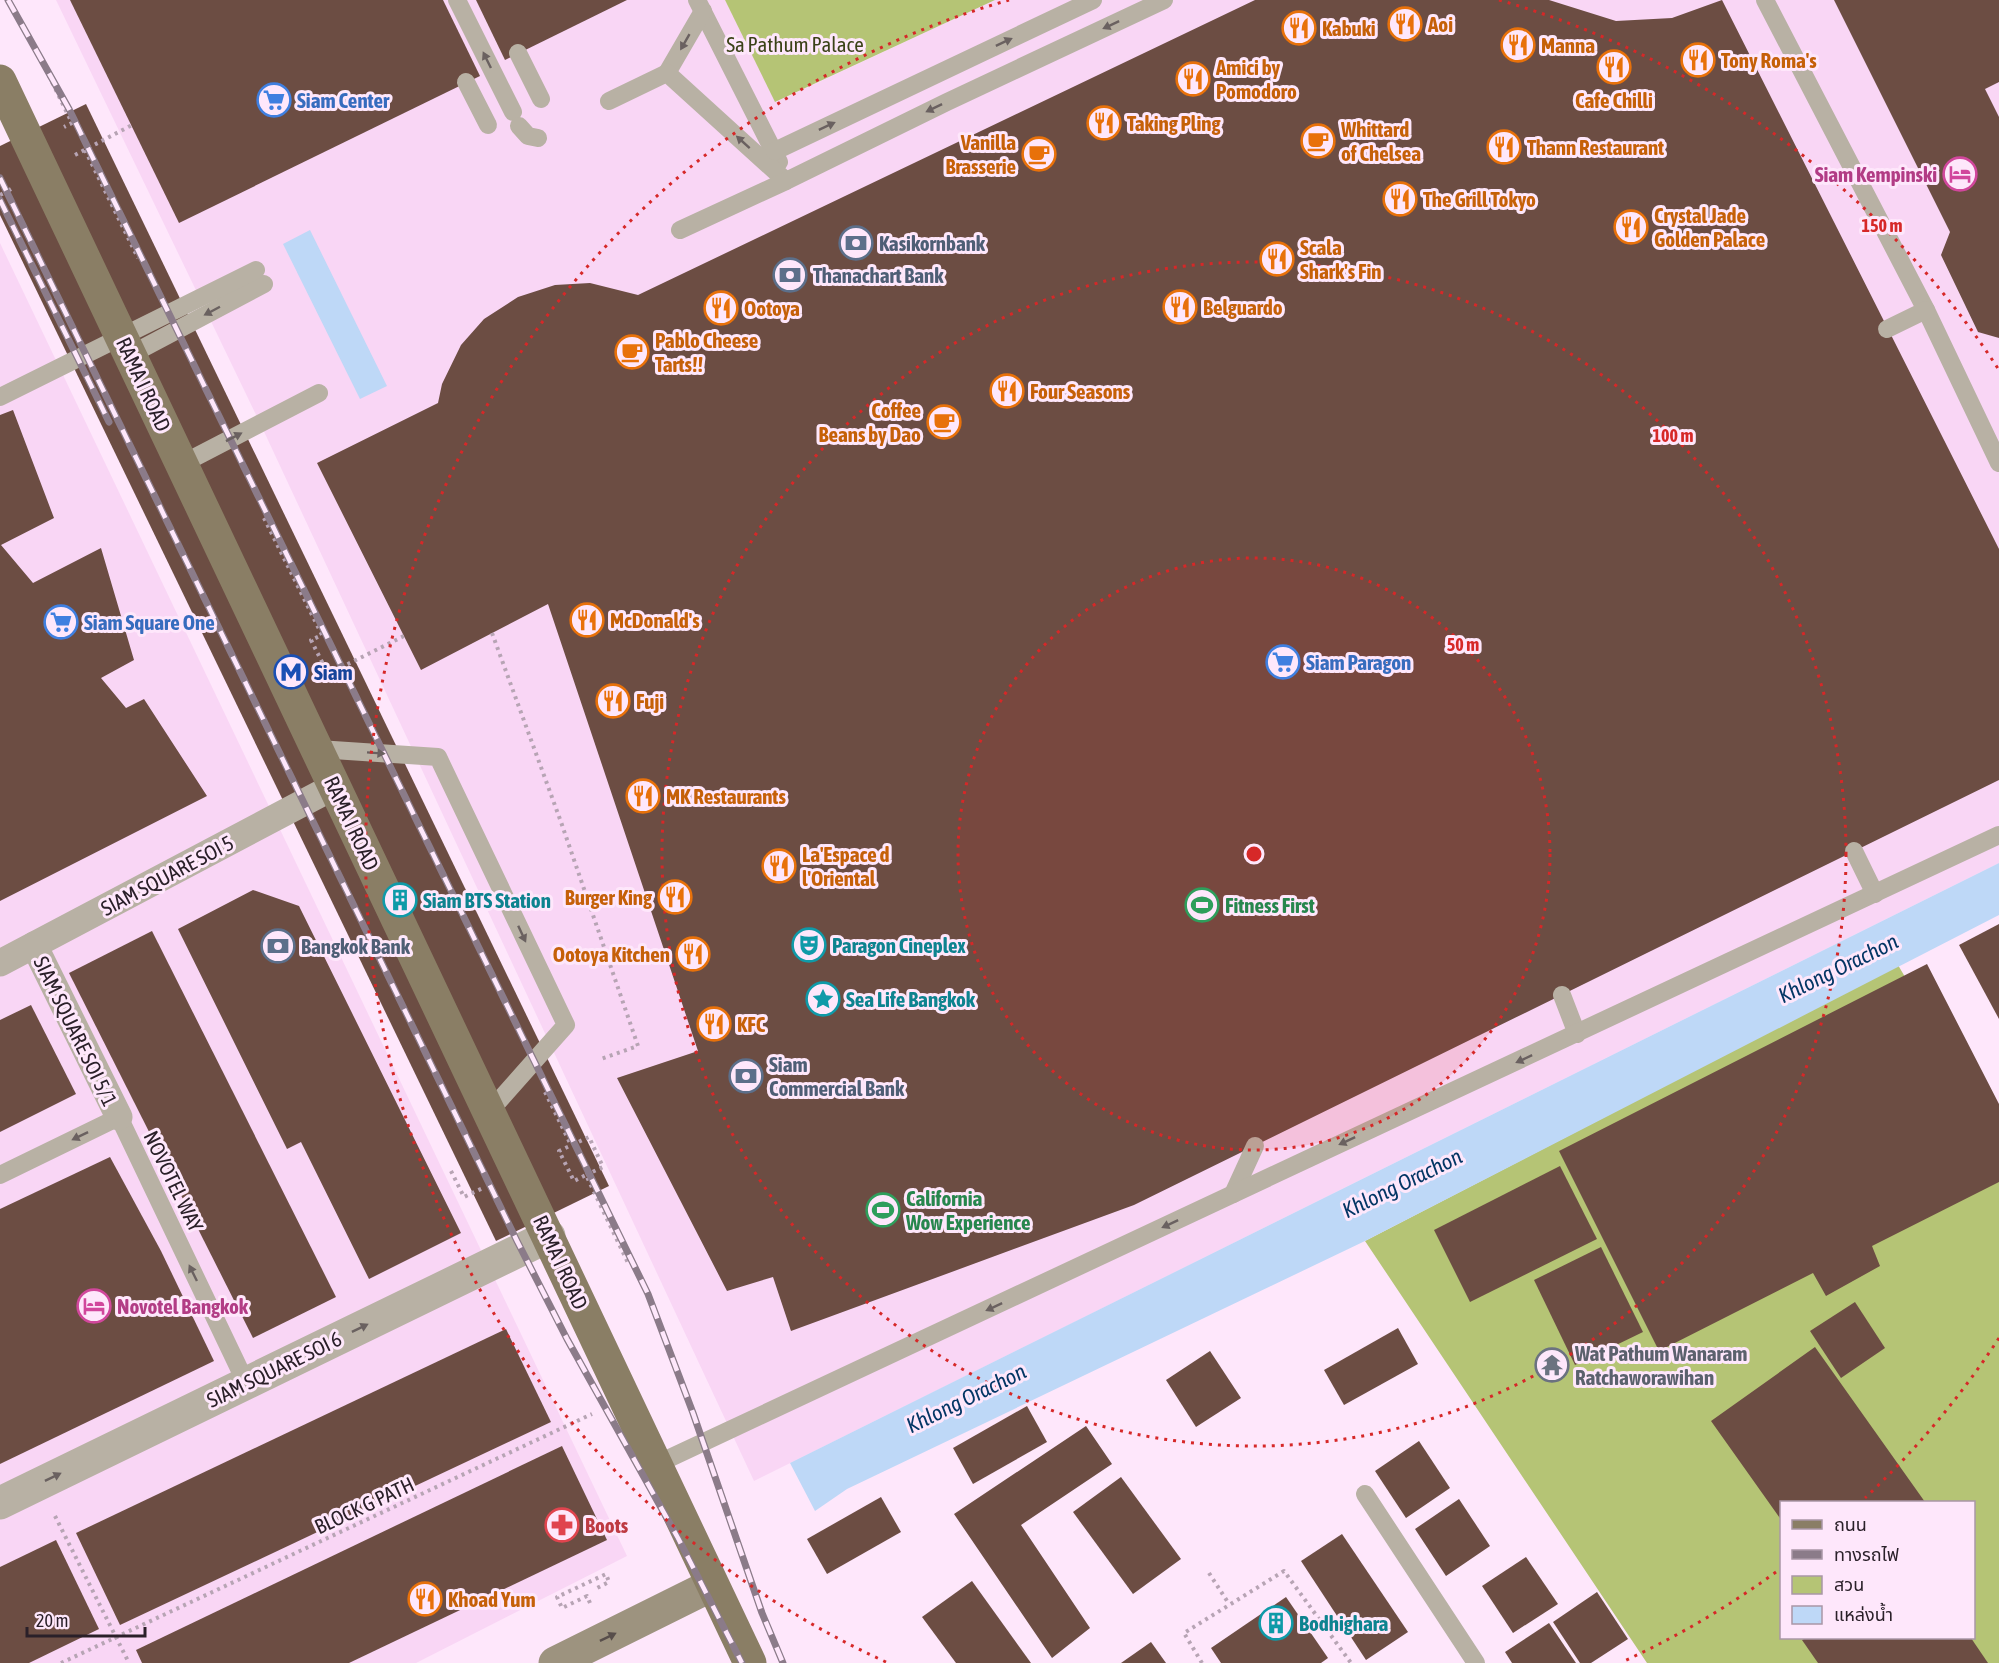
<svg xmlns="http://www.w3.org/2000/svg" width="1999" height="1663" font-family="'Asap Condensed','Noto Sans Thai',sans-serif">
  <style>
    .built { fill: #f9d6f5 }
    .green { fill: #b5c475; fill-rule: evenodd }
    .water { fill: #bed8f7 }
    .building { fill: #6c4d43 }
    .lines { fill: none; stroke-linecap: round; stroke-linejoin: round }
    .path { stroke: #b7a4b4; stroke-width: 4; stroke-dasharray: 3 4.5; stroke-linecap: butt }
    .service { stroke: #b8b1a4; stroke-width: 18 }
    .pedestrian { stroke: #b8b1a4; stroke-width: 27 }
    .minor { stroke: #b8b1a4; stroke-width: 33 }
    .secondary { stroke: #9d937f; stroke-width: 33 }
    .primary { stroke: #8a7e65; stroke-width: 33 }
    .rail-casing { stroke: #8b7b89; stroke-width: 7 }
    .rail { stroke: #fee7fb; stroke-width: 4.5; stroke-dasharray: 14; stroke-linecap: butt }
    .oneway { fill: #6a6160 }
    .oneway2 { fill: #584e4b }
    .ring { fill: none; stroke: #d62828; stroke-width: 3; stroke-dasharray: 3 6 }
    .labels { text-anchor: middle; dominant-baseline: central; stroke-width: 6; stroke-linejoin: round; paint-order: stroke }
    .food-label { font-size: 21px; font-weight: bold; fill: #c56008; stroke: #fee7fb; text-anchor: start }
    .park-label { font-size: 21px; fill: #3b4218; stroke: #fee7fb }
    .shop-label { font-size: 21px; font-weight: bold; fill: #366cbe; stroke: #fee7fb; text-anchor: start }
    .hotel-label { font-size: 21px; font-weight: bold; fill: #b23c85; stroke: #fee7fb; text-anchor: end }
    .service-label { font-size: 21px; font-weight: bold; fill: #4e5e75; stroke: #fee7fb; text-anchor: start }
    .street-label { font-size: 21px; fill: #2a2029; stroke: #fee7fb }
    .transit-label { font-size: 21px; font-weight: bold; fill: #164399; stroke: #fee7fb; text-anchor: start }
    .culture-label { font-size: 21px; font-weight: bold; fill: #0d838f; stroke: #fee7fb; text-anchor: start }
    .leisure-label { font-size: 21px; font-weight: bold; fill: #27864d; stroke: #fee7fb; text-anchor: start }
    .worship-label { font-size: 21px; font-weight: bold; fill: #5b616d; stroke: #fee7fb; text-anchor: start }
    .health-label { font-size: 21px; font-weight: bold; fill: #be3a42; stroke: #fee7fb; text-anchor: start }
    .water-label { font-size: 22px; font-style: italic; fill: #043665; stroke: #fee7fb }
    .centre { fill: #d62828; stroke: #fee7fb; stroke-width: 3 }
    .ring-label { font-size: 18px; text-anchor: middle; font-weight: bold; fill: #d62828; stroke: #fee7fb; stroke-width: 6; stroke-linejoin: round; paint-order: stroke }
  </style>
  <rect width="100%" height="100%" fill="#fee7fb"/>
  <g class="built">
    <path d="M56 0H725L776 102 995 0H1999V863L754 1481 260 423Z"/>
    <path d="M0 243 627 1556 416 1663H0Z"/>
  </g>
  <g class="green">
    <path d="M725 0H995L775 102Z"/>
    <path d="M1898 965 1999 1137V1663H1647L1365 1241ZM1782 1502H1974V1638H1782Z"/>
  </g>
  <g class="water">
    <path d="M310 230 387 386 360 399 283 244Z"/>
    <path d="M1999 863V915L1365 1241 847 1489 815 1511 790 1463Z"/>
  </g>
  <g class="building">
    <path d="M70 0H443L480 76 179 223Z"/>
    <path d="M476 0H627L505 60Z"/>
    <path d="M1255 0H1549L1616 21 1672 18 1722 0 1999 549V780L1134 1205 791 1331 773 1277 727 1291 617 1078 698 1051 548 604 421 670 317 463 438 403 442 384 461 345 484 319 518 297 555 285 590 283 638 295Z"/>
    <path d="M1834 0H1999V82L1985 89 1999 117V338L1978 332 1941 255 1950 232Z"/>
    <path d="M86 104 609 1186 496 1241 0 215V146Z"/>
    <path d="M13 410 54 518 1 545 33 583 101 548 134 660 101 678 126 708 144 699 207 796 0 901V415Z"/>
    <path d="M253 890 299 906 461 1233 369 1279 301 1142 287 1149 178 929Z"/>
    <path d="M1999 924V1019L1959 945Z"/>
    <path d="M152 931 336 1297 253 1338 69 973Z"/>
    <path d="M1927 964 1999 1104V1182L1872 1246 1880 1266 1826 1296 1813 1273 1659 1351 1559 1151Z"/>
    <path d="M31 1005 76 1094 0 1132V1020Z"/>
    <path d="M110 1157 161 1251 214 1361 0 1464V1209Z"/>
    <path d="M1560 1166 1597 1239 1470 1302 1434 1230Z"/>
    <path d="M1601 1247 1643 1332 1575 1365 1534 1280Z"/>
    <path d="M1855 1302 1885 1348 1841 1378 1810 1331Z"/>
    <path d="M1398 1328 1418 1364 1344 1405 1324 1370Z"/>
    <path d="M506 1329 551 1422 120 1625 76 1533Z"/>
    <path d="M1815 1347 1925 1502H1782V1521L1711 1421Z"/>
    <path d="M1210 1351 1241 1398 1196 1427 1166 1380Z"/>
    <path d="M1027 1406 1047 1442 973 1484 953 1448Z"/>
    <path d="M1086 1426 1112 1464 1021 1525 1090 1628 1052 1658 954 1514Z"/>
    <path d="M1419 1441 1450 1488 1406 1518 1375 1471Z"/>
    <path d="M562 1446 607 1540 349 1663H142L136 1650Z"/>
    <path d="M1121 1477 1181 1559 1133 1594 1073 1512Z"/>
    <path d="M881 1497 901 1532 827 1574 807 1539Z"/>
    <path d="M1459 1499 1490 1546 1446 1576 1415 1529Z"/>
    <path d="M1342 1534 1408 1632 1366 1660 1301 1561Z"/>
    <path d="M56 1540 99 1629 29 1663H0V1567Z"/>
    <path d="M1526 1557 1558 1604 1513 1633 1482 1586Z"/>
    <path d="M972 1581 1031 1663H956L922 1617Z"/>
    <path d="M1597 1592 1628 1639 1591 1663H1580L1553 1622Z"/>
    <path d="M1286 1597 1328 1658 1321 1663H1221L1211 1648Z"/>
    <path d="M1549 1623 1576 1663H1512L1505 1652Z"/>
    <path d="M1806 1638H1971L1988 1663H1818L1802 1640Z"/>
    <path d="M1151 1642 1166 1663H1121Z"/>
  </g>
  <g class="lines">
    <g class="path">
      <path d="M29 35 72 123 64 127"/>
      <path d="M85 150 138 258"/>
      <path d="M75 155 132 125"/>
      <path d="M11 189 6 192 58 300"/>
      <path d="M0 195 6 192"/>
      <path d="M264 518 322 635 311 640 328 674 404 636"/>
      <path d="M492 633 561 822 638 1046 601 1059"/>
      <path d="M545 1092 571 1145"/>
      <path d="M451 1171 464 1197 483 1188"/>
      <path d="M586 1175 603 1167 589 1137 559 1151 574 1181 586 1175 629 1265"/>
      <path d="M55 1516 129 1663"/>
      <path d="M1209 1573 1229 1604"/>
      <path d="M590 1603 587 1596 562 1608 557 1597 606 1574 609 1582 595 1589"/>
      <path d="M61 1663 592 1414"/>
      <path d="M1202 1663 1184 1633 1284 1571 1351 1663"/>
    </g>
    <g class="service">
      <path d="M457 0 513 112"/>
      <path d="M697 0 779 162"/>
      <path d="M1765 0 1926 310 1999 463"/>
      <path d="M518 53 541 99"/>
      <path d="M667 73 703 11"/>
      <path d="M466 82 488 125"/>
      <path d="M609 101 667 73 786 181"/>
      <path d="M519 126 528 136 538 138"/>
      <path d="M775 151 1093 0"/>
      <path d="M680 230 786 181 947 102 1164 0"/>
      <path d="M1887 329 1926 310"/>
      <path d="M130 355 264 284"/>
      <path d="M0 397 256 270"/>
      <path d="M182 464 319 393"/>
      <path d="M318 749 438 757 566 1025 489 1112"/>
      <path d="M1854 851 1875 894"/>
      <path d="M1562 995 1577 1034"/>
      <path d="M0 1175 119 1117 246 1383"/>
      <path d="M1233 1194 1255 1146"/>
      <path d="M657 1464 1999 835"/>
      <path d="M1365 1494 1476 1663"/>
    </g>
    <g class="pedestrian">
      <path d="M34 945 119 1117"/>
      <path d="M0 963 335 786"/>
    </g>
    <path class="minor" d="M0 1503 549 1236"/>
    <path class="secondary" d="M555 1663 712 1585"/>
    <path class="primary" d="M0 81 750 1663"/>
    <g class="rail-casing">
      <g id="rail">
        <path d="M8 0 69 109 648 1294 693 1413 762 1613 783 1663"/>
        <path d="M0 178 517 1241 567 1339 678 1538 742 1663"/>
        <path d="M0 200 109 422"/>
      </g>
    </g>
    <use href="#rail" class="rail"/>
  </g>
  <defs><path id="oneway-solid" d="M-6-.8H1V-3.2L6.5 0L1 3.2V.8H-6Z" transform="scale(1.5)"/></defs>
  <g class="oneway">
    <use href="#oneway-solid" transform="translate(1111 25) rotate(155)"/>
    <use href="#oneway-solid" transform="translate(685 42) rotate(120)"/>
    <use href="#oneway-solid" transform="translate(1004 42) rotate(-25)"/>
    <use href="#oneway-solid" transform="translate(487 60) rotate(-116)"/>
    <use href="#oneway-solid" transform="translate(934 108) rotate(154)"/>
    <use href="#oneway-solid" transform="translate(827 126) rotate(-25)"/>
    <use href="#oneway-solid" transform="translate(743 142) rotate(-138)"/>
    <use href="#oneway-solid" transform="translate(212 311) rotate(152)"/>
    <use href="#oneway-solid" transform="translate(234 437) rotate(-27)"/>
    <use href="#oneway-solid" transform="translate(376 753) rotate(4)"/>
    <use href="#oneway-solid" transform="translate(522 934) rotate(65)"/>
    <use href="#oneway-solid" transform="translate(1524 1059) rotate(155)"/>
    <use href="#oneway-solid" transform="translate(80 1136) rotate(154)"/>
    <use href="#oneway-solid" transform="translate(1347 1141) rotate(155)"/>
    <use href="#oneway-solid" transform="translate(1170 1224) rotate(155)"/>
    <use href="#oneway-solid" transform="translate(193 1273) rotate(-116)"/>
    <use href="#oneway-solid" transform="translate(994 1307) rotate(155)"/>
    <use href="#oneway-solid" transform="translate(360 1328) rotate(-26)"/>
    <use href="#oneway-solid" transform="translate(53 1477) rotate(-26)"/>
  </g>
  <use class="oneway2" href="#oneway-solid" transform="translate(608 1637) rotate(-26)"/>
  <circle cx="1254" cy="854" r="296" fill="#d62828" fill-opacity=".12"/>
  <g class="ring">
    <circle cx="1254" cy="854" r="296"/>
    <circle cx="1254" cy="854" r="592"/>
    <path d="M1999 1338A888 888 0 0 1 1865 1498M1776 1572A888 888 0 0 1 1622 1662M886 1662A888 888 0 0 1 1009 0M1499 0A888 888 0 0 1 1999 370"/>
  </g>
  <defs>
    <g id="restaurant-ring" transform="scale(1.725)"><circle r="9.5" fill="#fee7fb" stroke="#e8710a" stroke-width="1.5"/><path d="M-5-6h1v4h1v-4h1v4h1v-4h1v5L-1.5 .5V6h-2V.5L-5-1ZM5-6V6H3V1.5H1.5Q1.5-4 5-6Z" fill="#e8710a"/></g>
    <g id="supermarket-ring" transform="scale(1.725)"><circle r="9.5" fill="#fee7fb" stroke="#3f7fe0" stroke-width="1.5"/><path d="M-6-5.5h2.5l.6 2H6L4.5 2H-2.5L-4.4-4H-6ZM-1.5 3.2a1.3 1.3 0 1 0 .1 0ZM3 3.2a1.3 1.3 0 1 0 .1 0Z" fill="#3f7fe0"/></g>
    <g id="cafe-ring" transform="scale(1.725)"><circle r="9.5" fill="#fee7fb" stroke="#e8710a" stroke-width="1.5"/><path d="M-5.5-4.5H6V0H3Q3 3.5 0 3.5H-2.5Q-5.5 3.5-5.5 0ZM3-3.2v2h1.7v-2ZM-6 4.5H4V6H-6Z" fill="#e8710a"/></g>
    <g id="hotel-ring" transform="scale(1.725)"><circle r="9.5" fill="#fee7fb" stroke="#d1479c" stroke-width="1.5"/><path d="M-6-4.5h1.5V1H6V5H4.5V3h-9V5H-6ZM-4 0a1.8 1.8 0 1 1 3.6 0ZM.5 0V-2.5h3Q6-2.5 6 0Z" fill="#d1479c"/></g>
    <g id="bank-ring" transform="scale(1.725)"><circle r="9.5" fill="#fee7fb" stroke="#5c6f8a" stroke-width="1.5"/><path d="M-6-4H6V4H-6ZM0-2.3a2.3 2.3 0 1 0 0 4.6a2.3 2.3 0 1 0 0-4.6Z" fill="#5c6f8a"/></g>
    <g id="metro-ring" transform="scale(1.725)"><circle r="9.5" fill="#fee7fb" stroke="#1a4fb4" stroke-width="1.5"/><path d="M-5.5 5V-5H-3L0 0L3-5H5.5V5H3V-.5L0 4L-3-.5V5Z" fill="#1a4fb4"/></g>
    <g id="building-ring" transform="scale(1.725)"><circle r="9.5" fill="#fee7fb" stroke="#0f9aa8" stroke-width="1.5"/><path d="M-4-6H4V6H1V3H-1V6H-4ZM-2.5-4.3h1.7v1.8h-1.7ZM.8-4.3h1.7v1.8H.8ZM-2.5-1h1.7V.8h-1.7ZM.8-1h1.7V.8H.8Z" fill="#0f9aa8"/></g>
    <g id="stadium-ring" transform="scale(1.725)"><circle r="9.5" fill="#fee7fb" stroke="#2e9e5b" stroke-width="1.5"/><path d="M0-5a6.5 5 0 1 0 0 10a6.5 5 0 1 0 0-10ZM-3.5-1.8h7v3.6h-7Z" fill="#2e9e5b"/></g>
    <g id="theatre-ring" transform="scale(1.725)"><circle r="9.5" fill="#fee7fb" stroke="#0f9aa8" stroke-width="1.5"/><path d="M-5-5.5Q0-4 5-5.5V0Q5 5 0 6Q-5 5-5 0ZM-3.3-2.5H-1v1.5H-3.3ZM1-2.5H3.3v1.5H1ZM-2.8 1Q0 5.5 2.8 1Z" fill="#0f9aa8"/></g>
    <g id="sight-ring" transform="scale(1.725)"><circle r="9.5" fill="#fee7fb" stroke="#0f9aa8" stroke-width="1.5"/><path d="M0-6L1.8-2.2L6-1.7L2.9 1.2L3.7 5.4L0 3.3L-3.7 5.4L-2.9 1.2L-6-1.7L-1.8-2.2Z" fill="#0f9aa8"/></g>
    <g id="temple-ring" transform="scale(1.725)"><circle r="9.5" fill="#fee7fb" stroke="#6b7280" stroke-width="1.5"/><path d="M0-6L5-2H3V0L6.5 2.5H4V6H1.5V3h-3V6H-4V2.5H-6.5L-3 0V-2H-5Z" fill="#6b7280"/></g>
    <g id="pharmacy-ring" transform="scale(1.725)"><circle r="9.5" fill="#fee7fb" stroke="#e0444e" stroke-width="1.5"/><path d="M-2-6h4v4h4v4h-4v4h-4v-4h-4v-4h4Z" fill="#e0444e"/></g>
  </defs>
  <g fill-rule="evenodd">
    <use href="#restaurant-ring" x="1405" y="24"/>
    <use href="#restaurant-ring" x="1299" y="28"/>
    <use href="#restaurant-ring" x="1518" y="45"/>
    <use href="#restaurant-ring" x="1698" y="60"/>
    <use href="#restaurant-ring" x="1614" y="67"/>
    <use href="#restaurant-ring" x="1193" y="79"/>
    <use href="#supermarket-ring" x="274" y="100"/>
    <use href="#restaurant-ring" x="1104" y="123"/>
    <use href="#cafe-ring" x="1318" y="141"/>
    <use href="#restaurant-ring" x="1504" y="147"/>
    <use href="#cafe-ring" x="1039" y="154"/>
    <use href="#hotel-ring" x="1960" y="174"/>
    <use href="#restaurant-ring" x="1400" y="199"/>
    <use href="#restaurant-ring" x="1631" y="227"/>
    <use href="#bank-ring" x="856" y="243"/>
    <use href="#restaurant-ring" x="1277" y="259"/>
    <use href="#bank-ring" x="790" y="275"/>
    <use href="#restaurant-ring" x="1180" y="307"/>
    <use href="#restaurant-ring" x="721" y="308"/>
    <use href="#cafe-ring" x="632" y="352"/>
    <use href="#restaurant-ring" x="1007" y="391"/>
    <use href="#cafe-ring" x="944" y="422"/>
    <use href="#restaurant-ring" x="587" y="620"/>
    <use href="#supermarket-ring" x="61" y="622"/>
    <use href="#supermarket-ring" x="1283" y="662"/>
    <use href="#metro-ring" x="291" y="672"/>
    <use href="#restaurant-ring" x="613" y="701"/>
    <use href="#restaurant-ring" x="643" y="796"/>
    <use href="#restaurant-ring" x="779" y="866"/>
    <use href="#restaurant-ring" x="675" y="897"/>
    <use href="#building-ring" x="400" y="900"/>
    <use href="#stadium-ring" x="1202" y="905"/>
    <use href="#theatre-ring" x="809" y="945"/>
    <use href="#bank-ring" x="278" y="946"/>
    <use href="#restaurant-ring" x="693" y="954"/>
    <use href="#sight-ring" x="823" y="999"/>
    <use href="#restaurant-ring" x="714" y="1024"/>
    <use href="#bank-ring" x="746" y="1076"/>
    <use href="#stadium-ring" x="883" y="1210"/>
    <use href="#hotel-ring" x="94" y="1306"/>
    <use href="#temple-ring" x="1552" y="1365"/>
    <use href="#pharmacy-ring" x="562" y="1525"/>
    <use href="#restaurant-ring" x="425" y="1599"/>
    <use href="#building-ring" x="1276" y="1623"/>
  </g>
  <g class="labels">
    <g class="food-label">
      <text x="1428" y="24">Aoi</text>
      <text x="1322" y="28">Kabuki</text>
      <text x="1541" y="45">Manna</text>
      <text x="1721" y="60">Tony Roma's</text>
      <text x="1216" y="67">Amici by<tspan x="1216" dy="24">Pomodoro</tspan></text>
      <text x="1614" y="100" text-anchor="middle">Cafe Chilli</text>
      <text x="1127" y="123">Taking Pling</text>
      <text x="1341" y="129">Whittard<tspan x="1341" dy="24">of Chelsea</tspan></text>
      <text x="1016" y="142" text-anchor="end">Vanilla<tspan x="1016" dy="24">Brasserie</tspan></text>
      <text x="1527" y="147">Thann Restaurant</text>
      <text x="1423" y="199">The Grill Tokyo</text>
      <text x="1654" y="215">Crystal Jade<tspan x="1654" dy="24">Golden Palace</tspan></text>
      <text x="1300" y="247">Scala<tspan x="1300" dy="24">Shark's Fin</tspan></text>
      <text x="1203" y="307">Belguardo</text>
      <text x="744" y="308">Ootoya</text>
      <text x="655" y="340">Pablo Cheese<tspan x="655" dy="24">Tarts!!</tspan></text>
      <text x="1030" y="391">Four Seasons</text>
      <text x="921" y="410" text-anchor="end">Coffee<tspan x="921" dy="24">Beans by Dao</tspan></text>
      <text x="610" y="620">McDonald's</text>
      <text x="636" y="701">Fuji</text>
      <text x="666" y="796">MK Restaurants</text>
      <text x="802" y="854">La'Espace d<tspan x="802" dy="24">l'Oriental</tspan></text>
      <text x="652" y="897" text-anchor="end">Burger King</text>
      <text x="670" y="954" text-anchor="end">Ootoya Kitchen</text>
      <text x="737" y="1024">KFC</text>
      <text x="448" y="1599">Khoad Yum</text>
    </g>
    <g class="park-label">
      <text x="795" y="44">Sa Pathum Palace</text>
    </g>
    <g class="shop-label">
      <text x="297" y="100">Siam Center</text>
      <text x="84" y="622">Siam Square One</text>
      <text x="1306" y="662">Siam Paragon</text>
    </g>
    <g class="hotel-label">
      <text x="1937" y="174">Siam Kempinski</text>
      <text x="117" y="1306" text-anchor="start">Novotel Bangkok</text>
    </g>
    <g class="service-label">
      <text x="879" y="243">Kasikornbank</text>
      <text x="813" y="275">Thanachart Bank</text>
      <text x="301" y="946">Bangkok Bank</text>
      <text x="769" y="1064">Siam<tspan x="769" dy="24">Commercial Bank</tspan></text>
    </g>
    <g class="street-label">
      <text transform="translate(144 384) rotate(65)">RAMA I ROAD</text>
      <text transform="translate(352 823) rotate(65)">RAMA I ROAD</text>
      <text transform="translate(167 875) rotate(-28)">SIAM SQUARE SOI 5</text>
      <text transform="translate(76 1031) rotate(64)">SIAM SQUARE SOI 5/1</text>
      <text transform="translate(174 1181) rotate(64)">NOVOTEL WAY</text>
      <text transform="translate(561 1262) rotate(65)">RAMA I ROAD</text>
      <text transform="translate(274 1369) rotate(-26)">SIAM SQUARE SOI 6</text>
      <text transform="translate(364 1505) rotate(-25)">BLOCK G PATH</text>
    </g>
    <g class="transit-label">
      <text x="314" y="672">Siam</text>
    </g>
    <g class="culture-label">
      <text x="423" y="900">Siam BTS Station</text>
      <text x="832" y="945">Paragon Cineplex</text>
      <text x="846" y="999">Sea Life Bangkok</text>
      <text x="1299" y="1623">Bodhighara</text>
    </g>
    <g class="leisure-label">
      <text x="1225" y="905">Fitness First</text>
      <text x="906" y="1198">California<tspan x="906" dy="24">Wow Experience</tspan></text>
    </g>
    <g class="worship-label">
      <text x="1575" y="1353">Wat Pathum Wanaram<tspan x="1575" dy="24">Ratchaworawihan</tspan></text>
    </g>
    <g class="health-label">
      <text x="585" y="1525">Boots</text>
    </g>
    <g class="water-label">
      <text transform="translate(1838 968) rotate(-26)">Khlong Orachon</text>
      <text transform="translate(1402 1183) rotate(-26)">Khlong Orachon</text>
      <text transform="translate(966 1398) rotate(-26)">Khlong Orachon</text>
    </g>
  </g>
  <circle cx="1254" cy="854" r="9" class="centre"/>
  <g class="ring-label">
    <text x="1882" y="232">150 m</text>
    <text x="1673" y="442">100 m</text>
    <text x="1463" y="651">50 m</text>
  </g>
  <rect x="1780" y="1501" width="195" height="138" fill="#fee7fb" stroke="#a997a7" stroke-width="1.5"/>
  <rect x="1792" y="1520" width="30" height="9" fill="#8a7e65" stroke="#a997a7" stroke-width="1.5"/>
  <text x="1834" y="1531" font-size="18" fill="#2a2029">ถนน</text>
  <rect x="1792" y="1550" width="30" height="9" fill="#8b7b89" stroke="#a997a7" stroke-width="1.5"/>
  <text x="1834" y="1561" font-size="18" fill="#2a2029">ทางรถไฟ</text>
  <rect x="1792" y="1576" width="30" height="18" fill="#b5c475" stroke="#a997a7" stroke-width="1.5"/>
  <text x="1834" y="1591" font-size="18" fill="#2a2029">สวน</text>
  <rect x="1792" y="1606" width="30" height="18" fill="#bed8f7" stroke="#a997a7" stroke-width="1.5"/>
  <text x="1834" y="1621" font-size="18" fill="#2a2029">แหล่งน้ำ</text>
  <path d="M27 1627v9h118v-9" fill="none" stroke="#2a2029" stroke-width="3"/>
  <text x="36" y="1627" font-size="18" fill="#2a2029" stroke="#fee7fb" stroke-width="4.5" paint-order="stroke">20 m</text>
</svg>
